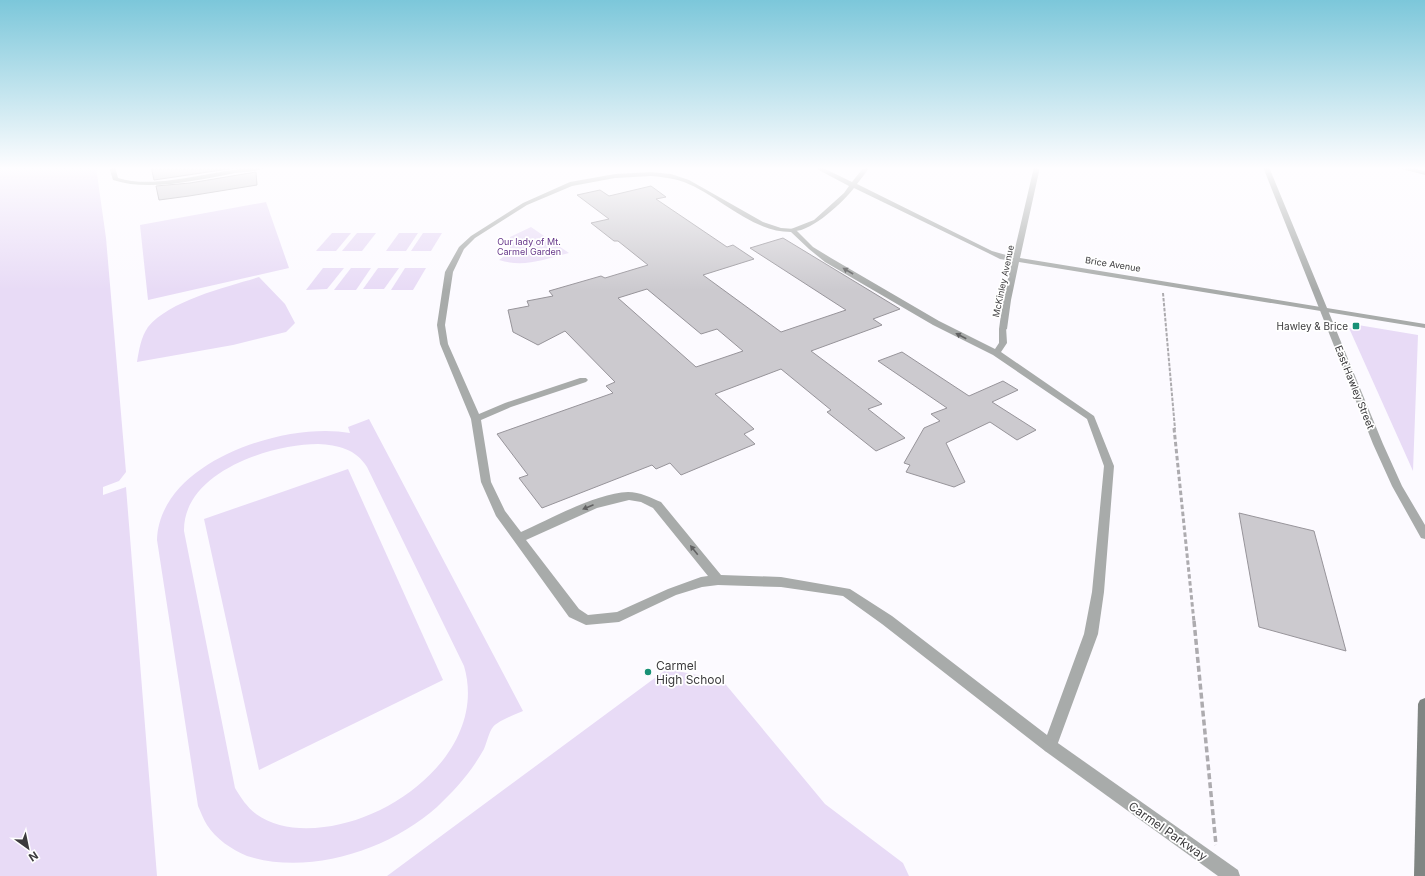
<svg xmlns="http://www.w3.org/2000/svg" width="1425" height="876" font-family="Inter,sans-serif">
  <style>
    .green { fill: #e8dbf6; fill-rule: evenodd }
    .building { fill: #cccacf; stroke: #97949a; fill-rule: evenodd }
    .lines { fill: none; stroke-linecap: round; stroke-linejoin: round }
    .path-far2 { stroke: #adabaf; stroke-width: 2; stroke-dasharray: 3.5 1.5; stroke-linecap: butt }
    .path-far1 { stroke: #adabaf; stroke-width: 3; stroke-dasharray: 4.5 2.5; stroke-linecap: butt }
    .path { stroke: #adabaf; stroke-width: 3.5; stroke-dasharray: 6 3; stroke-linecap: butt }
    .service { fill: #a8abaa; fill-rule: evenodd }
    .minor { fill: #a8abaa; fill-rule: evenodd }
    .tertiary { fill: #a8abaa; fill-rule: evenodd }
    .secondary { fill: #808583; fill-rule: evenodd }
    .oneway { fill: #626263 }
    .poi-dot { fill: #189176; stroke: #fff; stroke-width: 1.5 }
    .labels { text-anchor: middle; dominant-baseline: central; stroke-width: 3.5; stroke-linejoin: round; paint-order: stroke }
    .far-park-label { font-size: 9px; fill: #66378a; stroke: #fff }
    .far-street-label { font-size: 9px; fill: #3c3b3d; stroke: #fff }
    .poi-label { font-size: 10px; fill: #3c3b3d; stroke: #fff; text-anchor: end }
    .street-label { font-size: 10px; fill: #3c3b3d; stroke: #fff }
    .near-poi-label { font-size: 12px; fill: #3c3b3d; stroke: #fff; text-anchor: start }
    .near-street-label { font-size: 12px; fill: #3c3b3d; stroke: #fff }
  </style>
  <rect width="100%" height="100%" fill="#fcfaff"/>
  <g class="green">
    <path d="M0 167H96L106 238 126 472 119 481 103 487V495L126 487 157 876H0Z"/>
    <path d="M266 202 289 268 148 300 140 225Z"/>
    <path d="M531 227 569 253C544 259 525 268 499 260L510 252V237Z"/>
    <path d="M332 233H351L336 251H316Z"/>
    <path d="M357 233H376L362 251H342Z"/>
    <path d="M399 233H418L406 251H386Z"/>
    <path d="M423 233H442L431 251H411Z"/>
    <path d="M323 268H344L327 289 306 290Z"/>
    <path d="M351 268H371L356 290H334Z"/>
    <path d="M378 268H399L384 289H363Z"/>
    <path d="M405 268H426L413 290H391Z"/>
    <path d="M259 277 285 304 295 323 286 332 233 345 137 362C139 350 141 337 148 327 170 300 227 287 259 277Z"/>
    <path d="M1358 325 1418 335 1413 471 1349 328 1360 330Z"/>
    <path d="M369 419 523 711C516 714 498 721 493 727 489 732 487 742 484 749 472 771 455 790 437 807 389 850 309 876 247 856 231 849 216 839 207 825 203 819 201 812 198 806L157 540C159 462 285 421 350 433L348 427ZM318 444C338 445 356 449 367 467L464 666C488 748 397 819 324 827 301 830 275 828 256 814 247 807 241 798 235 788L184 531C183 472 271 444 318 444Z"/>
    <path d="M348 469 443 680 259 770 204 519Z"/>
    <path d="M667 669 722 680 825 804 903 863 909 876H387Z"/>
  </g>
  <g class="building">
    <path d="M151 167H242L154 180Z"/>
    <path d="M256 172 257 185 189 196 159 200 156 186 190 183Z"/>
    <path d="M651 186 666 197 656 199 727 247 733 245 754 259 703 275 781 332 846 310 750 248 783 238 900 309 873 319 882 325 811 351 882 404 868 409 905 438 876 451 827 412 831 410 781 369 715 394 754 429 744 434 755 444 681 475 670 463 656 469 652 465 542 508 519 478 528 475 497 434 613 393 606 386 615 382 565 331 538 345 513 332 508 310 529 306 527 301 553 296 549 291 601 276 605 278 648 265 618 241H614L591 223 609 219 577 195 600 190 609 196ZM647 289 701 334 717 329 743 351 696 367 618 298Z"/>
    <path d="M902 352 969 396 1003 381 1018 390 992 402 1036 430 1017 440 990 422 946 443 965 482 954 487 906 472 910 465 904 463 924 428 940 421 931 414 947 408 878 361Z"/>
    <path d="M1239 513 1314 531 1346 651 1259 627Z"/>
  </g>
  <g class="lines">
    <path class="path-far2" d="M1163 293 1175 429"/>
    <path class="path-far1" d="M1174 428 1194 622"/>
    <path class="path" d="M1194 621 1216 845"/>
    <path class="service" d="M651 172 671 174 689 180 763 222 781 228 795 229 813 247 831 258 939 321 995 349 999 343V329L1003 327H1006L1007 343 1001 352 1094 416 1114 466 1104 592 1098 634 1055 751 1050 753 1045 751 882 624 843 596 781 587 718 585 702 587 676 595 619 622 586 625 569 617 496 516 481 482 471 419 440 344 437 325 445 272 459 247 471 236 523 203 570 182 615 174ZM651 176C662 177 673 178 684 182 720 196 751 232 791 232L809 249 825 262 933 325 993 355 1087 419 1104 466 1092 592 1084 634 1047 735 892 616 850 589 781 577 721 575 661 502C651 498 640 492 628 492 597 493 550 519 521 532L505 511 491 482 481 420 511 407 586 382 588 380 586 378H580L505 403 479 414 448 344 445 325 453 272 464 249 475 238 527 205 572 186 615 178ZM629 500 641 502 653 508 708 576 701 577 668 589 617 612 588 615 579 609 526 540 597 508Z"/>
    <g class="minor">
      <path d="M109 167H115L118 178C159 191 221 167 265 167 257 172 244 172 235 173 198 180 149 192 113 180Z"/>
      <path d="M813 167H821L852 182 864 167H870L857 184 992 251 1013 257 1034 167H1040L1020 258 1425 324V328L1019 262 1011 300 1007 329 1003 331H1000L999 329 1003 300 1012 261 1000 259 988 253 854 188C843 202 810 234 791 231V229L814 220 844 193 849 186Z"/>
      <path d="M1394 167H1407L1425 171V175Z"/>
      <path d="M1050 739 1055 741 1238 870 1240 876H1218L1045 751 1043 746 1045 741Z"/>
    </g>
    <path class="tertiary" d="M1263 167H1269L1383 444 1402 486 1425 525V539L1421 538 1392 486 1373 444Z"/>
    <path class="secondary" d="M1425 698V876H1414L1418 704 1420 700Z"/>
  </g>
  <defs><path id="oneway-solid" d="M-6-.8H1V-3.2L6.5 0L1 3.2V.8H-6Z"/></defs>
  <g class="oneway">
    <use href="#oneway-solid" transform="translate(848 271) rotate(-150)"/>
    <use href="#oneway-solid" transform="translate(961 336) rotate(-152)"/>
    <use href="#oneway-solid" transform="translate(588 507) rotate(157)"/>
    <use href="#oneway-solid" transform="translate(694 550) rotate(-129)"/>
  </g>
  <linearGradient id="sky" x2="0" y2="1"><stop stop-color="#7cc7da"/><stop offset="0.58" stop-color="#fefdff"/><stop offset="1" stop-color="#fefdff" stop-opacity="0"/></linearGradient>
  <rect width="1425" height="290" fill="url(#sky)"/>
  <g class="poi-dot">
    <rect x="1352" y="322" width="8" height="8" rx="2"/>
    <circle cx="648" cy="672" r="4"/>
  </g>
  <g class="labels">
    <g class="far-park-label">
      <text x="529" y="241">Our lady of Mt.<tspan x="529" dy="10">Carmel Garden</tspan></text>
    </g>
    <g class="far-street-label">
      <text transform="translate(1113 264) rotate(9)">Brice Avenue</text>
      <text transform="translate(1003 281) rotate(-78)">McKinley Avenue</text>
    </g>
    <g class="poi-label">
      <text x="1348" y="326">Hawley &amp; Brice</text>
    </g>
    <g class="street-label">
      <text transform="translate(1355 387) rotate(68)">East Hawley Street</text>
    </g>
    <g class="near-poi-label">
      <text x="656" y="665">Carmel<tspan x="656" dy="14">High School</tspan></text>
    </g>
    <g class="near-street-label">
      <text transform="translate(1168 831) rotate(35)">Carmel Parkway</text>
    </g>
  </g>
  <g transform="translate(28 848) rotate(147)" stroke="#ffffff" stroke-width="3" paint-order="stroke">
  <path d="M0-3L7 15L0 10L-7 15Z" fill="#3c3b3d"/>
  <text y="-6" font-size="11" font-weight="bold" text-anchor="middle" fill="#3c3b3d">N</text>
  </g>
</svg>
